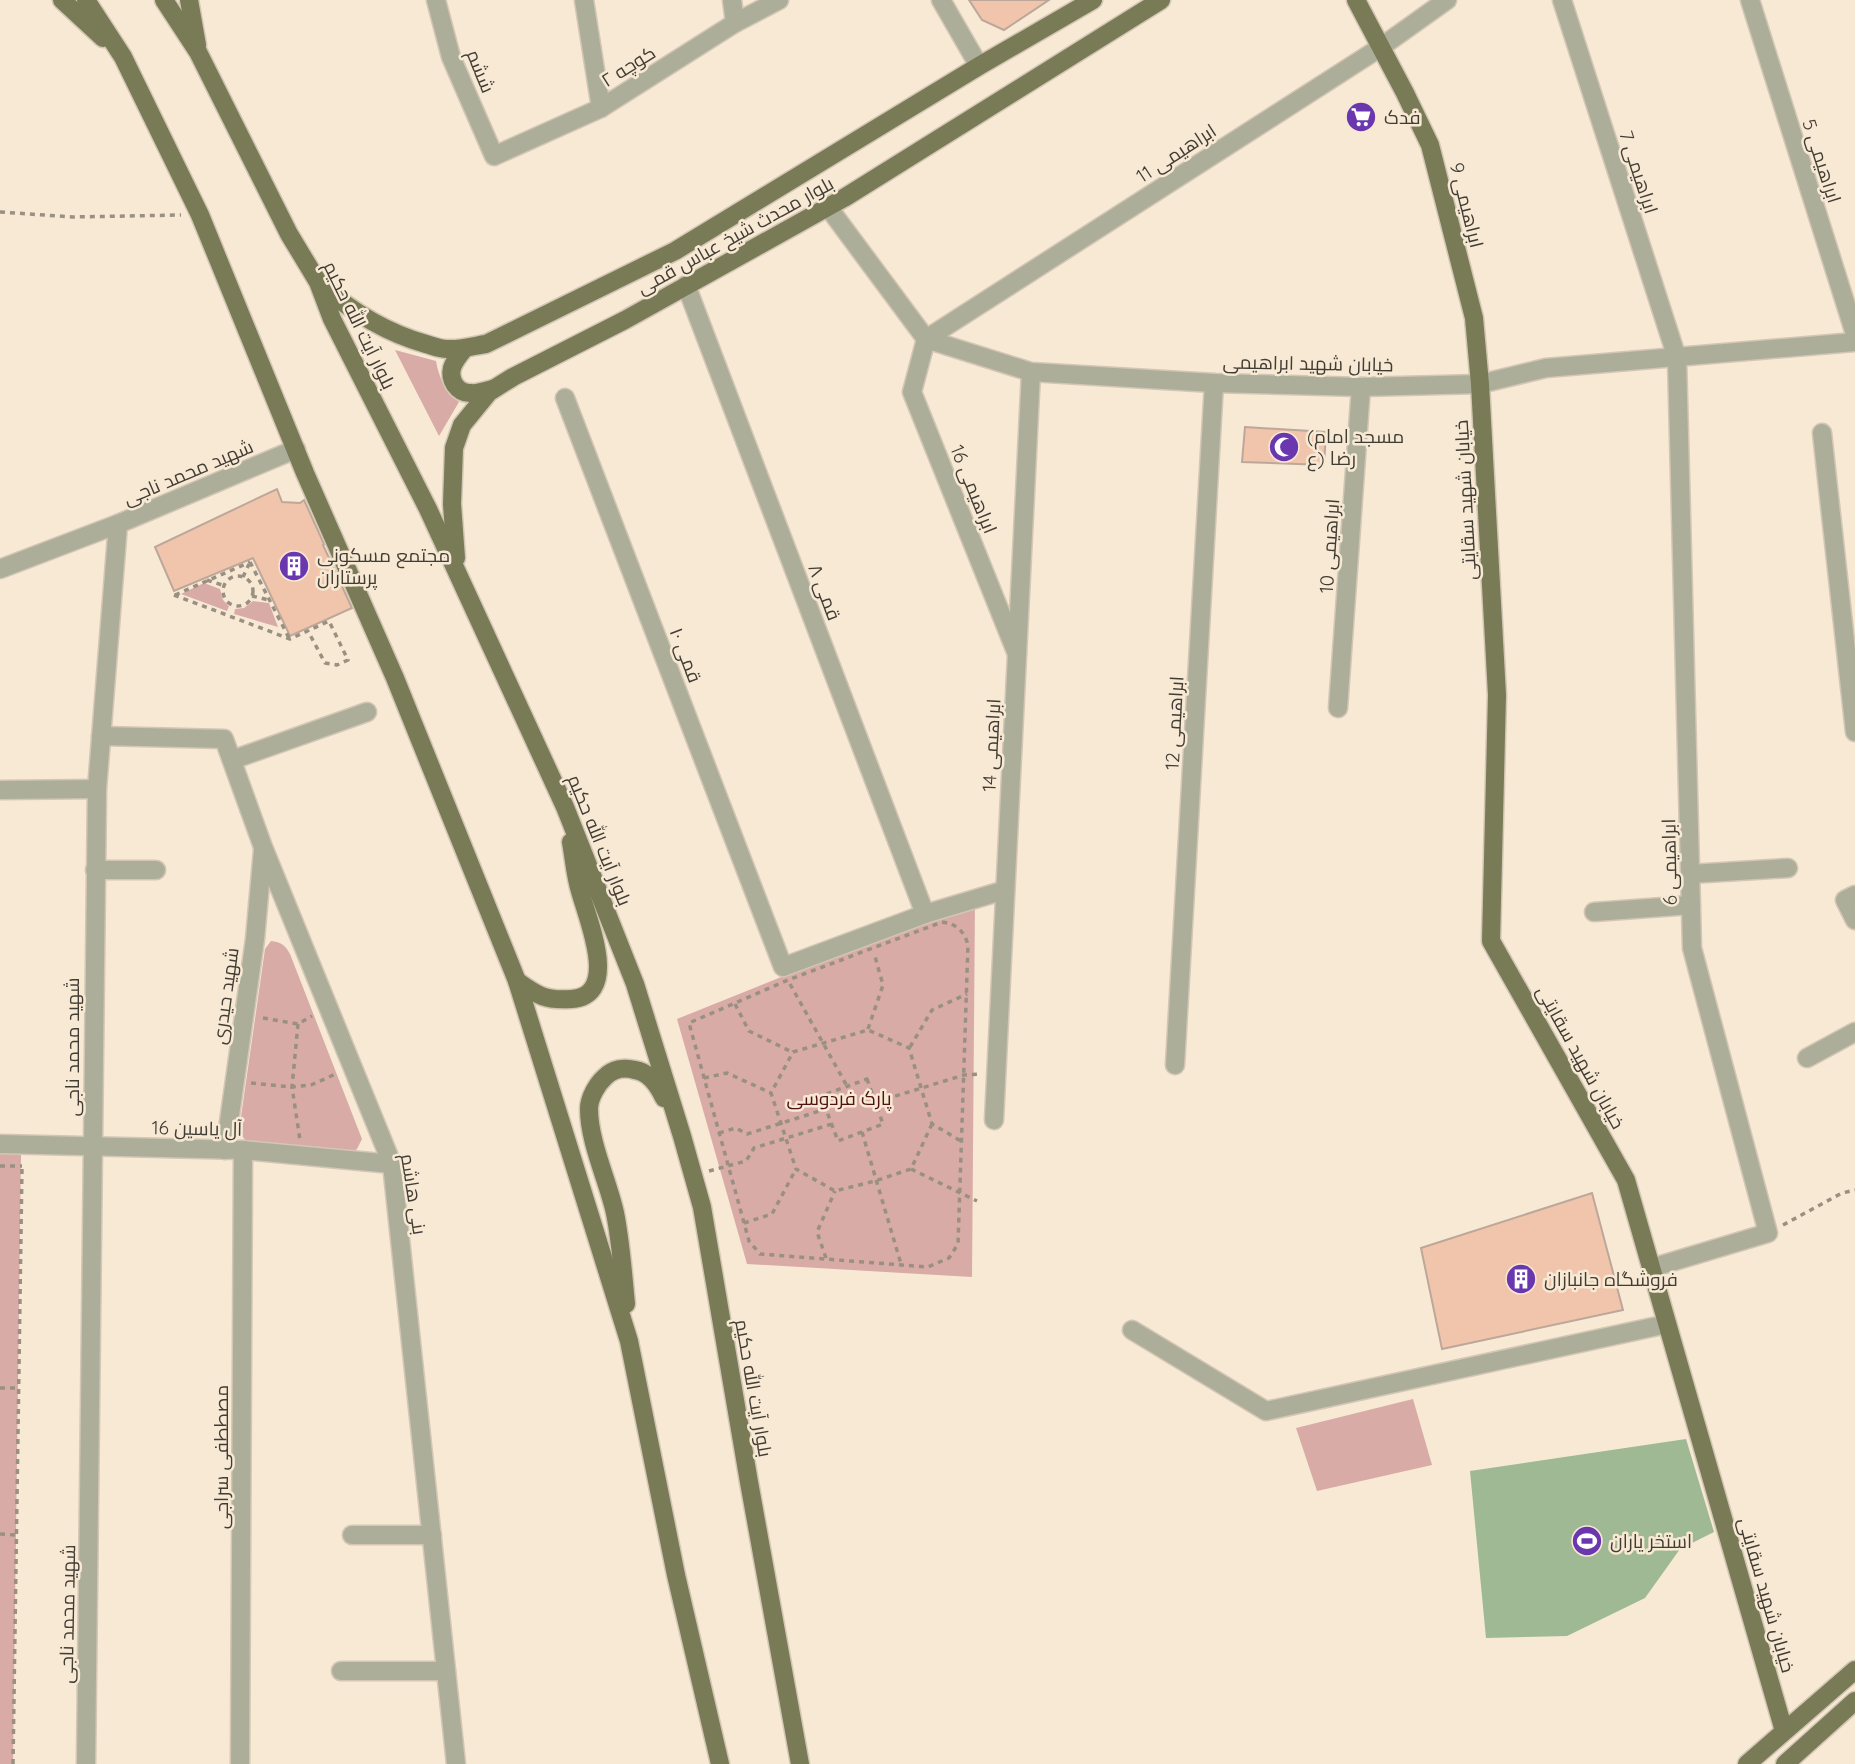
<svg xmlns="http://www.w3.org/2000/svg" width="1855" height="1764" font-family="Quicksand,Cairo,sans-serif">
  <style>
    .green { fill: #d9aba7 }
    .water { fill: #9eb993 }
    .building { fill: #f1c5ab; stroke: #bda79a; stroke-width: 2 }
    .lines { fill: none; stroke-linecap: round; stroke-linejoin: round }
    .minor-casing { stroke: #d3c6b4; stroke-width: 21 }
    .major-casing { stroke: #d3c6b4; stroke-width: 21 }
    .path { stroke: #9a9082; stroke-width: 3.5; stroke-dasharray: 5 5; stroke-linecap: butt }
    .minor { stroke: #adae9a; stroke-width: 18 }
    .major { stroke: #797a56; stroke-width: 18 }
    .labels { text-anchor: middle; dominant-baseline: central; stroke-width: 5; stroke-linejoin: round; paint-order: stroke }
    .street-label { font-size: 19px; fill: #413c34; stroke: #f7e9d4 }
    .poi-label { font-size: 19px; fill: #413c34; stroke: #f7e9d4; text-anchor: start }
    .park-label { font-size: 19px; fill: #4f1113; stroke: #f7e9d4 }
  </style>
  <rect width="100%" height="100%" fill="#f7e9d4"/>
  <g class="green">
    <path d="M395 350 436 361C439 378 445 391 459 402L439 436Z"/>
    <path d="M204 583 220 589 223 600 229 606 227 611 181 594Z"/>
    <path d="M253 601 269 603 278 627 234 614 235 609 244 608Z"/>
    <path d="M975 899 972 1277 747 1264 677 1019Z"/>
    <path d="M271 941C281 942 285 945 290 954L362 1139 357 1149 348 1156 245 1140 239 1131 265 949Z"/>
    <path d="M0 1154H21L13 1764H0Z"/>
    <path d="M1413 1399 1432 1465 1317 1491 1296 1428Z"/>
  </g>
  <path class="water" d="M1686 1439 1714 1532 1680 1549 1645 1598 1567 1636 1486 1638 1470 1471Z"/>
  <g class="building">
    <path d="M969 0H1049L1004 30 982 20Z"/>
    <path d="M1245 427 1326 432 1324 465 1242 462Z"/>
    <path d="M277 489 282 502 300 503 304 500 324 544 323 545 352 608 290 636 253 558 174 591 155 547Z"/>
    <path d="M1592 1193 1623 1310 1442 1349 1421 1248Z"/>
  </g>
  <g class="lines">
    <g class="minor-casing">
      <g id="minor">
        <path d="M436 0 451 57 494 156 601 108 735 23 779 0"/>
        <path d="M584 0 601 108"/>
        <path d="M732 0 735 23"/>
        <path d="M941 0 979 66"/>
        <path d="M1562 0 1677 358 1692 948 1768 1233 1651 1268"/>
        <path d="M1750 0 1855 334"/>
        <path d="M828 207 926 339 1031 372 1214 383 1361 387 1480 384 1546 368 1855 342"/>
        <path d="M686 285 925 914"/>
        <path d="M565 398 783 967 925 914 1005 890"/>
        <path d="M1822 433 1855 732"/>
        <path d="M0 569 118 524"/>
        <path d="M1017 654 912 392 926 339 1381 47 1447 0"/>
        <path d="M1338 708 1361 387"/>
        <path d="M101 736 224 739 263 847 392 1164 456 1764"/>
        <path d="M232 760 367 712"/>
        <path d="M0 790 97 789"/>
        <path d="M95 870H156"/>
        <path d="M1690 874 1788 868"/>
        <path d="M1855 895 1845 900 1855 920"/>
        <path d="M1594 912 1691 905"/>
        <path d="M1807 1058 1855 1032"/>
        <path d="M1175 1065 1214 383"/>
        <path d="M994 1120 1031 372"/>
        <path d="M0 1144 243 1150 392 1164"/>
        <path d="M225 1150 255 939 263 850"/>
        <path d="M1132 1330 1266 1411 1667 1324"/>
        <path d="M352 1535H432"/>
        <path d="M341 1671H446"/>
        <path d="M86 1764 97 789 118 524 296 449"/>
        <path d="M240 1764 243 1150"/>
      </g>
    </g>
    <g class="major-casing">
      <g id="major">
        <path d="M62 0 103 38"/>
        <path d="M86 0 123 57 200 215 305 473 395 678 517 981 629 1341 676 1575 720 1764"/>
        <path d="M164 0 198 52 289 234 318 282 332 319 428 509 565 807 635 984 682 1136 702 1207 749 1482 800 1764"/>
        <path d="M189 0 197 45"/>
        <path d="M1356 0 1405 93 1430 145 1474 318 1480 384 1497 695 1491 941 1626 1180 1784 1731"/>
        <path d="M321 285C351 311 387 333 426 344 433 346 440 349 447 349 460 350 473 346 486 344L675 251 979 66 1093 0"/>
        <path d="M465 348C460 354 454 361 452 368 449 380 457 393 470 393 477 394 486 391 493 389"/>
        <path d="M456 558 452 504 454 448 462 425 489 392 513 377 625 320 844 198 1161 0"/>
        <path d="M517 981C538 996 546 1001 572 999 621 995 587 918 580 891 575 875 574 858 571 842"/>
        <path d="M626 1304C623 1274 621 1243 615 1213 608 1181 589 1142 589 1109 589 1098 597 1084 605 1077 613 1069 624 1067 635 1070 649 1072 658 1085 664 1098"/>
        <path d="M1747 1764 1855 1670"/>
        <path d="M1785 1764 1855 1701"/>
      </g>
    </g>
    <g class="path">
      <path d="M0 212 73 217 181 215"/>
      <path d="M250 562 289 638"/>
      <circle cx="238" cy="591" r="15"/>
      <path d="M243 577 249 564"/>
      <path d="M207 580 225 586"/>
      <path d="M174 595 290 639 329 621 348 660 337 665 325 663 308 631"/>
      <path d="M175 595 250 562"/>
      <path d="M252 596 269 600"/>
      <path d="M942 922C957 924 964 931 968 945L958 1244 949 1258 928 1267 760 1254 749 1241 689 1023 788 980Z"/>
      <path d="M790 984 847 1086"/>
      <path d="M735 1004 749 1031 792 1052"/>
      <path d="M263 1018 298 1024 312 1016"/>
      <path d="M298 1024 292 1087 300 1140"/>
      <path d="M868 1029 883 985 874 953"/>
      <path d="M910 1047 932 1010 967 994"/>
      <path d="M704 1078 727 1073 771 1093"/>
      <path d="M867 1079 883 1124 838 1141 821 1096Z"/>
      <path d="M251 1083 292 1087 311 1085 338 1073"/>
      <path d="M876 1102 964 1075 980 1074"/>
      <path d="M932 1124 911 1169 875 1181 835 1191 796 1169 771 1093 793 1052 868 1030 909 1048 932 1124 961 1141"/>
      <path d="M862 1132 901 1264"/>
      <path d="M719 1133 736 1128 747 1134 826 1109"/>
      <path d="M0 1166H22"/>
      <path d="M911 1169 977 1201"/>
      <path d="M709 1171 746 1161 754 1148 832 1124"/>
      <path d="M744 1223 772 1214 796 1169"/>
      <path d="M1783 1225 1842 1193 1855 1190"/>
      <path d="M826 1258 817 1232 835 1191"/>
      <path d="M0 1388H18"/>
      <path d="M0 1534 16 1535"/>
      <path d="M13 1764 22 1167"/>
    </g>
    <use href="#minor" class="minor"/>
    <use href="#major" class="major"/>
  </g>
  <defs>
    <g id="supermarket-disc" transform="scale(1.575)"><circle r="9.5" fill="#6a37af" stroke="#f7e9d4"/><path d="M-6-5.5h2.5l.6 2H6L4.5 2H-2.5L-4.4-4H-6ZM-1.5 3.2a1.3 1.3 0 1 0 .1 0ZM3 3.2a1.3 1.3 0 1 0 .1 0Z" fill="#fff"/></g>
    <g id="mosque-disc" transform="scale(1.575)"><circle r="9.5" fill="#6a37af" stroke="#f7e9d4"/><path d="M3.5-4.9A6 6 0 1 0 3.5 4.9A5 5 0 1 1 3.5-4.9Z" fill="#fff"/></g>
    <g id="building-disc" transform="scale(1.575)"><circle r="9.5" fill="#6a37af" stroke="#f7e9d4"/><path d="M-4-6H4V6H1V3H-1V6H-4ZM-2.5-4.3h1.7v1.8h-1.7ZM.8-4.3h1.7v1.8H.8ZM-2.5-1h1.7V.8h-1.7ZM.8-1h1.7V.8H.8Z" fill="#fff"/></g>
    <g id="stadium-disc" transform="scale(1.575)"><circle r="9.5" fill="#6a37af" stroke="#f7e9d4"/><path d="M0-5a6.5 5 0 1 0 0 10a6.5 5 0 1 0 0-10ZM-3.5-1.8h7v3.6h-7Z" fill="#fff"/></g>
  </defs>
  <g fill-rule="evenodd">
    <use href="#supermarket-disc" x="1361" y="117"/>
    <use href="#mosque-disc" x="1284" y="447"/>
    <use href="#building-disc" x="294" y="566"/>
    <use href="#building-disc" x="1521" y="1279"/>
    <use href="#stadium-disc" x="1587" y="1541"/>
  </g>
  <g class="labels">
    <g class="street-label">
      <text transform="translate(628 66) rotate(-32)">کوچه ۲</text>
      <text transform="translate(481 71) rotate(68)">ششم</text>
      <text transform="translate(1176 153) rotate(-33)">ابراهیمی 11</text>
      <text transform="translate(1822 161) rotate(72)">ابراهیمی 5</text>
      <text transform="translate(1639 172) rotate(72)">ابراهیمی 7</text>
      <text transform="translate(1467 205) rotate(76)">ابراهیمی 9</text>
      <text transform="translate(735 235) rotate(-29)">بلوار محدث شیخ عباس قمی</text>
      <text transform="translate(360 325) rotate(64)">بلوار آیت الله حکیم</text>
      <text transform="translate(1308 363) rotate(1)">خیابان شهید ابراهیمی</text>
      <text transform="translate(188 472) rotate(-23)">شهید محمد ناجی</text>
      <text transform="translate(974 489) rotate(68)">ابراهیمی 16</text>
      <text transform="translate(1465 500) rotate(-93)">خیابان شهید سقایتی</text>
      <text transform="translate(1329 546) rotate(-86)">ابراهیمی 10</text>
      <text transform="translate(825 592) rotate(69)">قمی ۸</text>
      <text transform="translate(686 655) rotate(69)">قمی ۱۰</text>
      <text transform="translate(1174 723) rotate(-87)">ابراهیمی 12</text>
      <text transform="translate(991 745) rotate(-87)">ابراهیمی 14</text>
      <text transform="translate(600 840) rotate(68)">بلوار آیت الله حکیم</text>
      <text transform="translate(1669 862) rotate(-91)">ابراهیمی 6</text>
      <text transform="translate(225 996) rotate(-82)">شهید حیدری</text>
      <text transform="translate(72 1047) rotate(-90)">شهید محمد ناجی</text>
      <text transform="translate(1581 1057) rotate(61)">خیابان شهید سقایتی</text>
      <text transform="translate(197 1128) rotate(1)">آل یاسین 16</text>
      <text transform="translate(414 1194) rotate(81)">بنی هاشم</text>
      <text transform="translate(754 1388) rotate(80)">بلوار آیت الله حکیم</text>
      <text transform="translate(221 1457) rotate(-90)">مصططفی سراجی</text>
      <text transform="translate(1767 1595) rotate(74)">خیابان شهید سقایتی</text>
      <text transform="translate(67 1614) rotate(-89)">شهید محمد ناجی</text>
    </g>
    <g class="poi-label">
      <text x="1384" y="117">فدک</text>
      <text x="1307" y="436">(مسجد امام<tspan x="1307" dy="22">رضا (ع</tspan></text>
      <text x="317" y="555">مجتمع مسکونی<tspan x="317" dy="22">پرستاران</tspan></text>
      <text x="1544" y="1279">فروشگاه جانبازان</text>
      <text x="1610" y="1541">استخر یاران</text>
    </g>
    <g class="park-label">
      <text x="839" y="1098">پارک فردوسی</text>
    </g>
  </g>
</svg>
